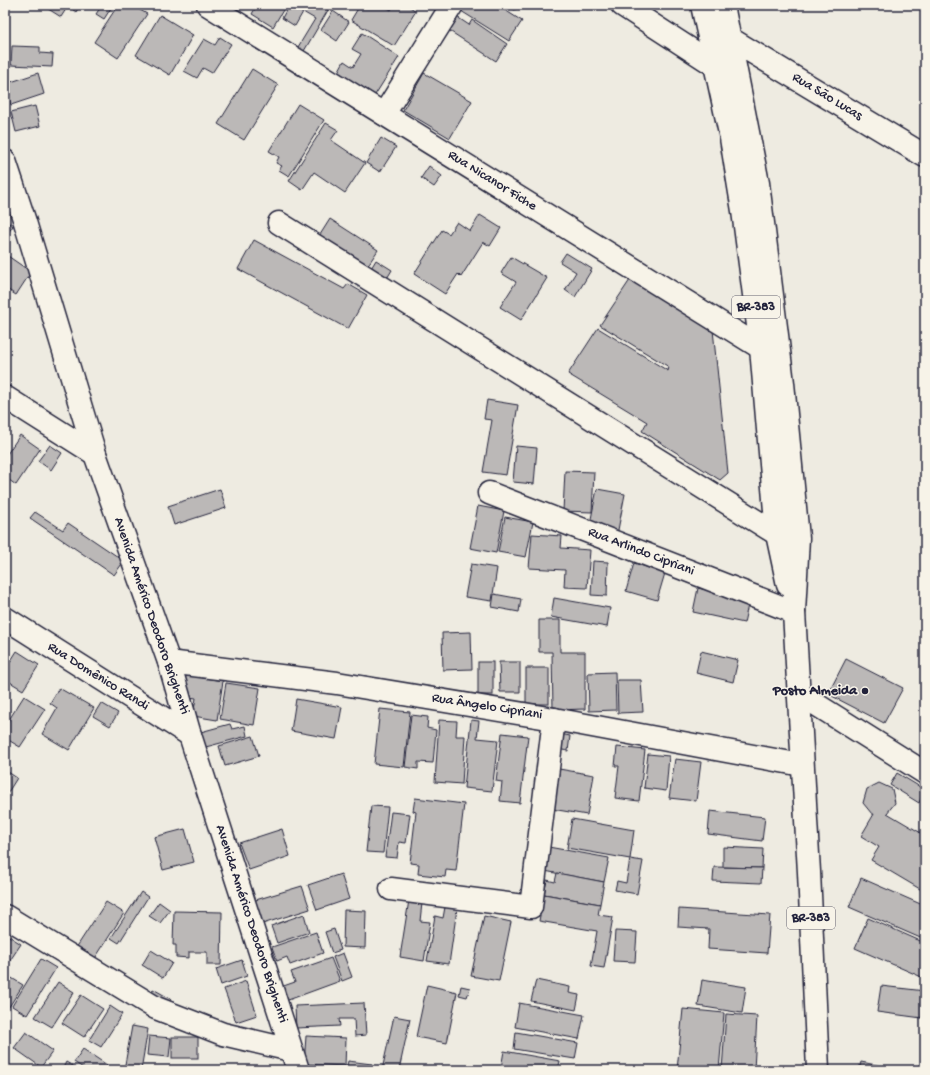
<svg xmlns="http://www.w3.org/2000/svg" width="930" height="1075" font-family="'Gochi Hand',sans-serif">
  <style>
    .building { fill: #bbb8b7; stroke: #22223b }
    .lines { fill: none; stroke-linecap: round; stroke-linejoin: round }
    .minor-casing { stroke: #22223b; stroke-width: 25 }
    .major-casing { stroke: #22223b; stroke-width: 25 }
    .minor { stroke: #f7f3e8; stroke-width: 22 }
    .major { stroke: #f7f3e8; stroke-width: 22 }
    .poi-dot { fill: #22223b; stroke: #f7f3e8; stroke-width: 1.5 }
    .labels { text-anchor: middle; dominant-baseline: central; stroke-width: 3; stroke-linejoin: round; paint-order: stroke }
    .shield { fill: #f7f3e8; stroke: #62616f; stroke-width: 1 }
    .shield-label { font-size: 13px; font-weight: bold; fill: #22223b }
    .street-label { font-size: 14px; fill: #22223b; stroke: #f7f3e8 }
    .poi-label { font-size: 14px; font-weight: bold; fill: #22223b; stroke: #f7f3e8; text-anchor: end }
  </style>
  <rect width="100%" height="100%" fill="#eeebe1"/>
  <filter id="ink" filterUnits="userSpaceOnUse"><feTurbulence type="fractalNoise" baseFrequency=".025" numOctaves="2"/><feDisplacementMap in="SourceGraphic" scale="8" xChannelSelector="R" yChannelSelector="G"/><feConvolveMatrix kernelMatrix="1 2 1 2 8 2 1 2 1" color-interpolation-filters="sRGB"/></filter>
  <g filter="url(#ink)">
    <g class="building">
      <path d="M42 5H80L76 12 68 6 61 17Z"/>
      <path d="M95 5H113L104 19 96 14 100 8Z"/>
      <path d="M118 5H137L135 7 147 14 118 58 94 42Z"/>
      <path d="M257 5H286L273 27 252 14Z"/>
      <path d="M289 5H331L304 51 298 47 315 19 303 12 295 26 282 18Z"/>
      <path d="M360 5H383L391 10 393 5H407L416 11 394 46 351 20Z"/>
      <path d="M465 5H497L522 21 509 41 461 11Z"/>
      <path d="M507 5H518L515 10Z"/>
      <path d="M333 11 349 22 337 41 321 30Z"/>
      <path d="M160 15 193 35 170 75 136 55Z"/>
      <path d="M457 17 469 25 472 20 507 44 496 61 448 30Z"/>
      <path d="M362 33 399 57 375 95 338 72 344 61 353 67 361 54 352 49Z"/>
      <path d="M220 37 231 44 212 73 203 68 197 78 184 71 204 39 215 45Z"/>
      <path d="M12 46 40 47V53L53 54 52 67 11 65Z"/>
      <path d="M252 69 278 85 244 140 218 124Z"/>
      <path d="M38 73 44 94 11 105 5 84Z"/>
      <path d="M424 73 472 101 450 138 403 110Z"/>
      <path d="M298 104 324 120 289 176 279 170 282 166 276 163 279 157 269 151Z"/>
      <path d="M35 106 40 126 16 132 11 112Z"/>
      <path d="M326 123 338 130 331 140 365 163 345 193 314 172 302 190 289 181Z"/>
      <path d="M381 138 396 147 380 172 366 163Z"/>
      <path d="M429 166 442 176 434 187 421 178Z"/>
      <path d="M480 215 501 228 490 246 483 242 461 277 458 274 445 294 414 274 442 230 449 234 457 222 470 231Z"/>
      <path d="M330 219 378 250 366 268 318 238Z"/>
      <path d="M5 220 13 226 5 237Z"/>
      <path d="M254 240 344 289 348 284 367 295 348 329 238 269Z"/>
      <path d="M566 253 592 269 575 297 565 290 576 272 560 262Z"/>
      <path d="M5 254 31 272 16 295 5 288Z"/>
      <path d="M511 257 547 278 521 320 500 307 516 282 501 273Z"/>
      <path d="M376 260 392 270 386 280 370 270Z"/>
      <path d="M632 277 713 330 728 473 720 480 642 431 647 422 568 374 598 328 668 371 669 367 600 325Z"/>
      <path d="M487 400 518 405 506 475 483 472 492 420 484 419Z"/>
      <path d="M20 435 40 449 16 485 5 477V457Z"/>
      <path d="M50 445 62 453 51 470 38 461Z"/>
      <path d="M516 446 537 448 534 484 513 482Z"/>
      <path d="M565 471 594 472 592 512 563 511Z"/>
      <path d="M220 489 226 508 174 525 168 506Z"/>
      <path d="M597 489 625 494 617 535 589 529Z"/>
      <path d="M478 506 504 511 496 553 470 548Z"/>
      <path d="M35 512 63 530 68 523 124 561 114 575 30 518Z"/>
      <path d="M505 517 533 522 526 557 498 552Z"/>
      <path d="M532 534 562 536 561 548 590 550 587 588 564 587 565 570 529 568Z"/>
      <path d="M593 561 608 562 607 596 591 595Z"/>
      <path d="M634 563 665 573 657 600 626 591Z"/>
      <path d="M471 564 497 568 492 601 465 597Z"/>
      <path d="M698 588 749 600 744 623 693 612Z"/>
      <path d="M494 594 521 599 519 612 492 607Z"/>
      <path d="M554 598 610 608 607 627 551 617Z"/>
      <path d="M539 620H560V652H585V709L553 710 552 652H539Z"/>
      <path d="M471 632 472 669 443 670 442 633Z"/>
      <path d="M17 651 39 665 23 690 5 679V670Z"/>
      <path d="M701 651 738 660 733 682 696 673Z"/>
      <path d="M846 659 903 688 884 723 828 694Z"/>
      <rect x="478" y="662" width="15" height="33"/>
      <path d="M499 662H520V692H500Z"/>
      <rect x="526" y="668" width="23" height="36"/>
      <path d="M615 672 616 710 589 711 588 673Z"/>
      <path d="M186 675 223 681 217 720 193 716 196 698 182 696Z"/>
      <path d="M617 680H641L643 712 618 713Z"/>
      <path d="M226 683 260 688 254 725 220 719Z"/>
      <path d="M59 688 94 708 69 750 42 734 57 708 50 703Z"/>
      <path d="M24 696 45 709 20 747 5 738V726Z"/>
      <path d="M296 699 342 707 336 739 291 731Z"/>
      <path d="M101 703 118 713 110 726 93 716Z"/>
      <path d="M380 709 410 712 404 767 374 764Z"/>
      <path d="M411 715 428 717 427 728 436 730 433 763 418 762V769L405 767Z"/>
      <path d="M439 720 457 721 456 736H465L462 784 435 782Z"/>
      <path d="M471 720 479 721 477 738 498 740 492 791 464 788Z"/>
      <path d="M230 724 232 729 245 726 247 736 202 748 197 733Z"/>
      <path d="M502 733 528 736 520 803 500 801 502 782 496 781Z"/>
      <path d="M560 734 570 736 568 751 557 749Z"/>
      <path d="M253 736 259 756 225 766 219 746Z"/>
      <path d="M617 747 645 750 639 801 615 798 619 766H615Z"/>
      <path d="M648 754 669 756 666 791 644 788Z"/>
      <path d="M675 759 701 762 696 801 669 798Z"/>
      <path d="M559 769 594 775 587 815 552 809Z"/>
      <path d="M5 770 17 778 5 797Z"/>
      <path d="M897 773 925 790 919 803 890 785Z"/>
      <path d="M879 783 892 789 895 803 887 813 921 833 925 827V892L871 860 879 847 861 836 874 814H872L863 803 867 789Z"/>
      <path d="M415 798 464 804 456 871 446 870 445 877 418 874 419 864 410 863 416 812 413 811Z"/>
      <path d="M371 806 388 807 383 853 366 852Z"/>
      <path d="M710 811 765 817 762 841 708 834Z"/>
      <path d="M391 812 410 814 406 843 399 842 397 858 385 857Z"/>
      <path d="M572 819 634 830 630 859 567 848Z"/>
      <path d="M185 829 194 862 163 870 154 837Z"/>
      <path d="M282 829 290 856 249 870 239 843Z"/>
      <path d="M543 846 609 858 604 882 539 870Z"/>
      <path d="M723 847 763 849 762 868 723 867Z"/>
      <path d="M630 859 643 861 637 894 615 890 617 881 626 883Z"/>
      <path d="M714 867 762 868 761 883 713 881Z"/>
      <path d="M557 873 604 882 600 904 544 894 547 880 555 882Z"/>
      <path d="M341 874 349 899 317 910 308 885Z"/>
      <path d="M861 878 925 906V940L849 907Z"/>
      <path d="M302 886 310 909 256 926 249 902Z"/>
      <path d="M141 892 148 897 119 943 111 938Z"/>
      <path d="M544 894 600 904 598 915 613 917 604 968 591 966 597 931 539 921Z"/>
      <path d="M409 900 422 903 420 921 430 922 424 961 400 957Z"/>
      <path d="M106 902 124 913 94 960 76 948Z"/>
      <path d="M159 902 170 910 160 923 149 916Z"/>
      <path d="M445 907 457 909 449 964 427 961 435 916 443 918Z"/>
      <path d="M679 909 770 915 767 953 708 949 709 929 678 927Z"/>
      <path d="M344 910 366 911 365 948 343 947Z"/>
      <path d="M174 911 222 912 221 965H207V952H189V958L176 957V945H173Z"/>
      <path d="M304 914 309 932 277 943 271 926Z"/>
      <path d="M484 916 511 922 499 981 471 976Z"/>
      <path d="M868 918 925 943 924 978 855 948Z"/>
      <path d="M334 929 341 950 332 953 325 932Z"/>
      <path d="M615 931 637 932 635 962 613 961Z"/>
      <path d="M316 932 323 953 290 965 287 957 277 961 272 947Z"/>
      <path d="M9 936 21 944 5 968V942Z"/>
      <path d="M151 950 172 963 163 978 142 965Z"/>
      <path d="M343 953 352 977 342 981 333 957Z"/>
      <path d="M331 958 340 981 280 1003 275 989 295 982 291 972Z"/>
      <path d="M41 959 56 968 27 1015 12 1006Z"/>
      <path d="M242 960 247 976 221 985 216 969Z"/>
      <path d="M5 974 23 985 5 1013Z"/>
      <path d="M536 980 570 987 569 993 579 995 576 1010 531 1001Z"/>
      <path d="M702 980 746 987 742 1013 698 1006Z"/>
      <path d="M246 981 257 1015 236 1022 224 989Z"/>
      <path d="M58 982 74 992 52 1027 35 1017Z"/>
      <path d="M427 985 457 992 447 1043 416 1037Z"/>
      <path d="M461 986 470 988 467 997 459 995Z"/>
      <path d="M881 986 925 991 922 1018 877 1012Z"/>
      <path d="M153 989 171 999 165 1007 148 997Z"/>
      <path d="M81 995 103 1009 84 1037 62 1023Z"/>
      <path d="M364 1003 366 1035 355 1036 354 1019H339L340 1026 296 1028 295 1006Z"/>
      <path d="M519 1003 584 1015 579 1039 515 1027Z"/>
      <path d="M110 1006 122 1014 101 1047 89 1040Z"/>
      <path d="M683 1009 724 1013 719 1070H677Z"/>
      <path d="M726 1014 757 1016 754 1070H722Z"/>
      <path d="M394 1016 410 1019 399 1070H382Z"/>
      <path d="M132 1026 148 1029 141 1070H124Z"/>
      <path d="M26 1032 53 1051 41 1067 14 1048Z"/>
      <path d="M516 1032 578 1043 575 1059 514 1049Z"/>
      <path d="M149 1036 171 1038 169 1057 147 1055Z"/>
      <path d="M306 1036 346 1038 345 1066 304 1064Z"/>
      <rect x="172" y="1037" width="26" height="21"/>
      <path d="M83 1049 107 1065 104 1070H86L74 1062Z"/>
      <path d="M504 1051 560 1061 558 1070H513L501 1068Z"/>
      <path d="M348 1061 372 1064 371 1070H346Z"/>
      <path d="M66 1062 80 1070H62Z"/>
      <path d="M861 1062 902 1070H859Z"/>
    </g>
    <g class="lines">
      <g class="minor-casing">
        <g id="minor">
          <path d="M208 5 761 348 776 346"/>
          <path d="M622 5 716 66"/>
          <path d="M729 38 925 156"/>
          <path d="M384 114 452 5"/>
          <path d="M5 161 25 222 95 454 169 662 190 735 298 1070"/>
          <path d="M279 223 777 534"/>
          <path d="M5 397 95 454"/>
          <path d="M489 493 794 612"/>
          <path d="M5 618 190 735"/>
          <path d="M169 662 337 683 554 719 802 765"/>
          <path d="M798 693 925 773"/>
          <path d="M391 889 531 907 554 719"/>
          <path d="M5 916 156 1008 223 1034 291 1050"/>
        </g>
      </g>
      <g class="major-casing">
        <g id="major">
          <path d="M702 5 731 138 743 211 761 348 777 534 788 585"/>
          <path d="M723 5 758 183 783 383 798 538 794 612 809 872 818 1070"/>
        </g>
      </g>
      <use href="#minor" class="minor"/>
      <use href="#major" class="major"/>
    </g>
  </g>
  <circle class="poi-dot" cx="865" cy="691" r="4"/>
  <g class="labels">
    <g class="shield">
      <rect x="732" y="296" width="48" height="22" rx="3"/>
      <rect x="787" y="907" width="48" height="22" rx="3"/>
    </g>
    <g class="shield-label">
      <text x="756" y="307">BR-383</text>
      <text x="811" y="918">BR-383</text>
    </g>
    <g class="street-label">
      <text transform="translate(827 97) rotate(31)">Rua São Lucas</text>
      <text transform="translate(492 181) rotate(32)">Rua Nicanor Fiche</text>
      <text transform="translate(641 552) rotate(21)">Rua Arlindo Cipriani</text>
      <text transform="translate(151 616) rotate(71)">Avenida Américo Deodoro Brighenti</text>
      <text transform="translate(98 677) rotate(32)">Rua Domênico Randi</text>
      <text transform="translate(487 707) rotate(9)">Rua Ângelo Cipriani</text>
      <text transform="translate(251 924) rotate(72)">Avenida Américo Deodoro Brighenti</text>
    </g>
    <g class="poi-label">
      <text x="857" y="691">Posto Almeida</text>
    </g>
  </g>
  <rect width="930" height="1075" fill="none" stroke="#f7f3e8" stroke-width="20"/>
  <rect x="10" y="10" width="910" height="1055" fill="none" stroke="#22223b" stroke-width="1.5" filter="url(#ink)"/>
</svg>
